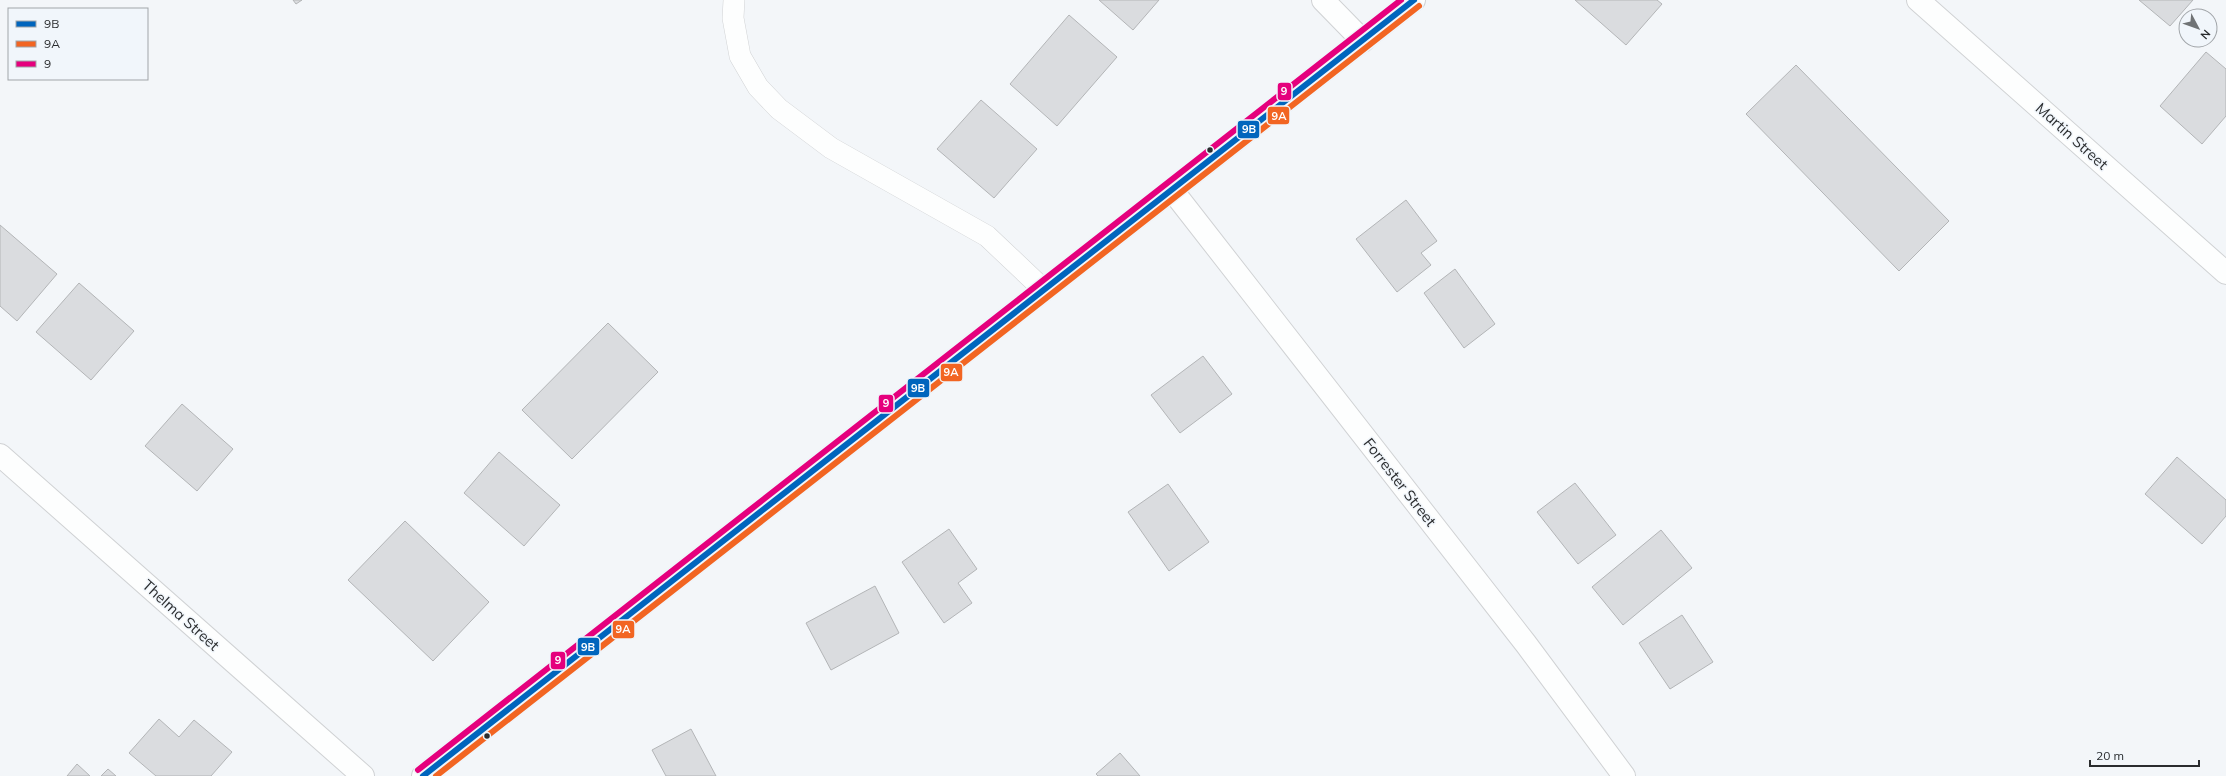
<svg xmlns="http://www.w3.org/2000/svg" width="2226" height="776" font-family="Mulish,sans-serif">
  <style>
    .building { fill: #dadcdf; stroke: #b3b5b7 }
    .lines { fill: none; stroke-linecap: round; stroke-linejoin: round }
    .service-casing { stroke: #d0d2d4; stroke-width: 22 }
    .minor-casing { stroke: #d0d2d4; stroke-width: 24 }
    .tertiary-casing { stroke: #d0d2d4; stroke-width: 24 }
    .service { stroke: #fdfefe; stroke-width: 21 }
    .minor { stroke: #fdfefe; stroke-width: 22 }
    .tertiary { stroke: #fdfefe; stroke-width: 22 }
    .bus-1-casing { stroke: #f1f6fb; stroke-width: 9 }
    .bus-2-casing { stroke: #f1f6fb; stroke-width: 9 }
    .bus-3-casing { stroke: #f1f6fb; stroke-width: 9 }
    .bus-1 { stroke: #0065bd; stroke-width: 6 }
    .bus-2 { stroke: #f26522; stroke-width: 6 }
    .bus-3 { stroke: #e5007d; stroke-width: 6 }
    .bus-dot { fill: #2a2c2e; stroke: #f1f6fb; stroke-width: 1.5 }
    .labels { text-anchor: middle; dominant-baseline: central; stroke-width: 3; stroke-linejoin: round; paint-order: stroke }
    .street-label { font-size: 15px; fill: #2a2c2e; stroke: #f1f6fb }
    .line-badge { stroke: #f1f6fb; stroke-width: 1.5 }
    .badge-label { font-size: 11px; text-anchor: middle; font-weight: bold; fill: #fff }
  </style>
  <rect width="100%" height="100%" fill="#f3f6f9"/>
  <g class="building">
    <path d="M293 0H302L296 4Z"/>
    <path d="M1099 0H1159L1133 30Z"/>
    <path d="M1575 0H1657L1662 4 1626 45Z"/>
    <path d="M2139 0H2193L2170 26Z"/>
    <path d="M1069 15 1117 57 1057 126 1010 84Z"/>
    <path d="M2206 52 2226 69V116L2202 144 2160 106Z"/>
    <path d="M1796 65 1949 221 1899 271 1746 114Z"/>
    <path d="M981 100 1037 149 994 198 937 149Z"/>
    <path d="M1406 200 1437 241 1421 253 1431 265 1397 292 1356 239Z"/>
    <path d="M0 225 57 274 17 321 0 306Z"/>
    <path d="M1455 269 1495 324 1464 348 1424 293Z"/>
    <path d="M79 283 134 331 91 380 36 332Z"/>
    <path d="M608 323 658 372 572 459 522 410Z"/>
    <path d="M1203 356 1232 394 1180 433 1151 395Z"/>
    <path d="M182 404 233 449 197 491 145 446Z"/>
    <path d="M499 452 560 505 524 546 464 493Z"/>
    <path d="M2177 457 2226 500V516L2202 544 2145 494Z"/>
    <path d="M1575 483 1616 535 1578 564 1537 512Z"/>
    <path d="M1168 484 1209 542 1169 571 1128 512Z"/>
    <path d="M405 521 489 602 433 661 348 580Z"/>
    <path d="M949 529 977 569 958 583 972 603 944 623 902 562Z"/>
    <path d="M1661 530 1692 568 1623 625 1592 587Z"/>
    <path d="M875 586 899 633 831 670 806 623Z"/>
    <path d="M1682 615 1713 662 1670 689 1639 643Z"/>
    <path d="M159 719 179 737 194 720 232 752 211 776H156L129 753Z"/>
    <path d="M691 729 716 776H666L652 750Z"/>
    <path d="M1120 753 1140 776H1098L1096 774Z"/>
    <path d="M77 764 90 776H67Z"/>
    <path d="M108 769 116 776H101Z"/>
  </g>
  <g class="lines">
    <g class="service-casing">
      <path id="service" d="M734 0 733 18 740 56 758 87 779 109 831 148 987 236 1044 290"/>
    </g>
    <g class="minor-casing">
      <g id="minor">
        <path d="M1323 0 1363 41"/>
        <path d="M1918 0 2226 273"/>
        <path d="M1172 190 1526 644 1624 776"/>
        <path d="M0 455 363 776"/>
      </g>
    </g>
    <g class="tertiary-casing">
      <path id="tertiary" d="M423 776 1414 0"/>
    </g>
    <use href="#service" class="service"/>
    <use href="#minor" class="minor"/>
    <use href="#tertiary" class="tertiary"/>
    <g class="bus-1-casing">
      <path id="bus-1" d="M423 776 1414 0"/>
    </g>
    <g class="bus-2-casing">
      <path id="bus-2" d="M436 776 1419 6"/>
    </g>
    <g class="bus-3-casing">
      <path id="bus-3" d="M418 770 1401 0"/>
    </g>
    <use href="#bus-1" class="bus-1"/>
    <use href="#bus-2" class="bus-2"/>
    <use href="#bus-3" class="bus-3"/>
  </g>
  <g class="bus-dot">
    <circle cx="1210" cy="150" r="3.5"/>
    <circle cx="487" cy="736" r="3.5"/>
  </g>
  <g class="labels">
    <g class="street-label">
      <text transform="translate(2072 136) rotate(42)">Martin Street</text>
      <text transform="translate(1400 482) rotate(52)">Forrester Street</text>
      <text transform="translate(181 615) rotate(42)">Thelma Street</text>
    </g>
  </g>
  <g class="line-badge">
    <rect x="1277" y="82" width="15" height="19" rx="4" fill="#e5007d"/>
    <rect x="1267" y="106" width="23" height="19" rx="4" fill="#f26522"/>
    <rect x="1237" y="120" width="23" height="19" rx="4" fill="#0065bd"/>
    <rect x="940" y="363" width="23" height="19" rx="4" fill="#f26522"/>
    <rect x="907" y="378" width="23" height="20" rx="4" fill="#0065bd"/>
    <rect x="878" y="394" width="16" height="19" rx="4" fill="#e5007d"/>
    <rect x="612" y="620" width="23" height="19" rx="4" fill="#f26522"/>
    <rect x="577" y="637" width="23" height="19" rx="4" fill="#0065bd"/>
    <rect x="550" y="651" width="16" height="19" rx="4" fill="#e5007d"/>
  </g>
  <g class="badge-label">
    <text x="1284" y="95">9</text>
    <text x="1279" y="120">9A</text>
    <text x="1249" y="133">9B</text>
    <text x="951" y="376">9A</text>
    <text x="918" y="392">9B</text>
    <text x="886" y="407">9</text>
    <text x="623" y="633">9A</text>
    <text x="588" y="651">9B</text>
    <text x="558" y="664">9</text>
  </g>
  <rect x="8" y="8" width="140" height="72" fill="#f1f6fb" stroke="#a1a5a9"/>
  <rect x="16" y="21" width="20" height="6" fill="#0065bd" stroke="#a1a5a9"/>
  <text x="44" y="28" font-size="12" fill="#2a2c2e">9B</text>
  <rect x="16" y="41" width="20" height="6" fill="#f26522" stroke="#a1a5a9"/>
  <text x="44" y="48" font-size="12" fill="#2a2c2e">9A</text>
  <rect x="16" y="61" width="20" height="6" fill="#e5007d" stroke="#a1a5a9"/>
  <text x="44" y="68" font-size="12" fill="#2a2c2e">9</text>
  <g transform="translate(2198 28) rotate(131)"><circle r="19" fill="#f1f6fb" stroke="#a1a5a9"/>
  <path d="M0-3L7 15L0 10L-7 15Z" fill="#707375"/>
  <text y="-6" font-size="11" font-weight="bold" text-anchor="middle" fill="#2a2c2e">N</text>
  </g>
  <path d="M2090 760v6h109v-6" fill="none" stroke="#2a2c2e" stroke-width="2"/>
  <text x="2096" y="760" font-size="12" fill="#2a2c2e" stroke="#f1f6fb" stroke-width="3" paint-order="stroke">20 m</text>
</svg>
